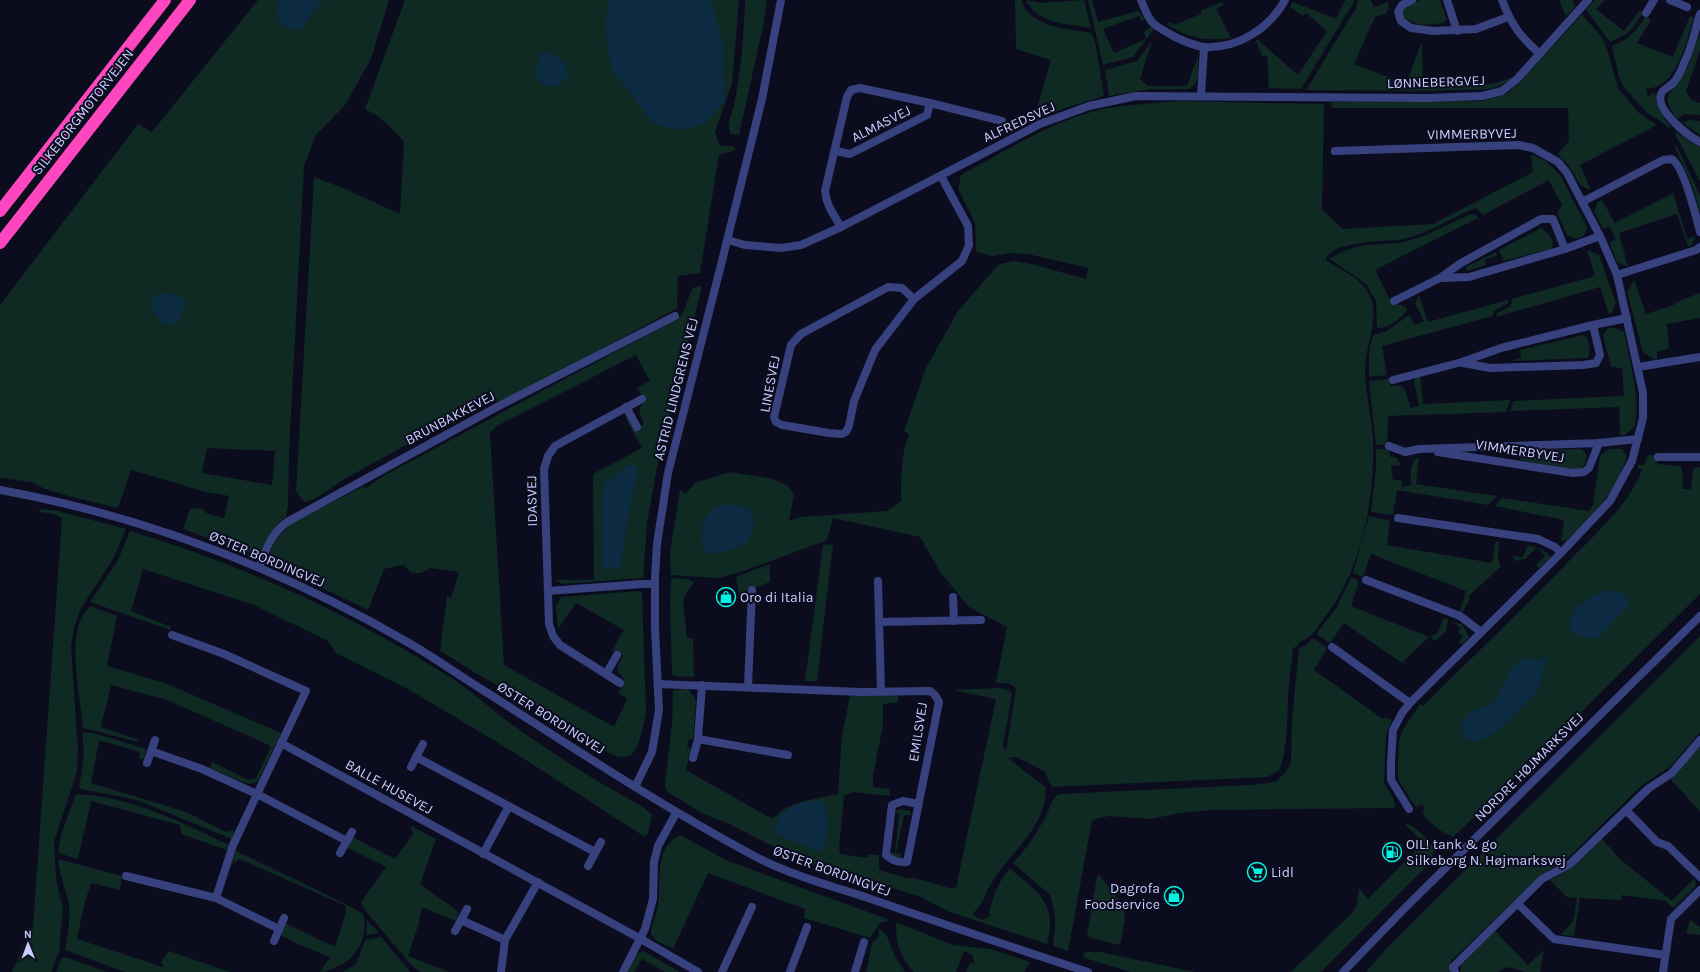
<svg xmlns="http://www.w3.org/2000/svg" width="1700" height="972" font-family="Karla,sans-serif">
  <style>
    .green { fill: #0f2923; fill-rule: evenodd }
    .water { fill: #0c2b43 }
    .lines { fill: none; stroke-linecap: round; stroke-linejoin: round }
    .minor { stroke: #37417e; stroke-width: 8 }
    .tertiary { stroke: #37417e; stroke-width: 8 }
    .motorway { stroke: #fe46be; stroke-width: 12 }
    .labels { text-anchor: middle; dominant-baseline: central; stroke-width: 4; stroke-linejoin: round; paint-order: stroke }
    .street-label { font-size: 14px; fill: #caceff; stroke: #0c0c1f }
    .poi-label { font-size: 14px; fill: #caceff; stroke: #0c0c1f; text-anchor: start }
  </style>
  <rect width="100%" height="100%" fill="#0c0c1f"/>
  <g class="green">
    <path d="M258 0H389L371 59 345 105 316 135 304 166 289 453 288 506 286 517C271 527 268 545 255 555L183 529 190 509 201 508 208 514 224 518 229 496 206 492 131 470 118 508 72 497 45 489 31 482 0 478V305L138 124 152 132ZM207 448 275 451 272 485 202 473Z"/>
    <path d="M405 0H739L732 83 715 132 720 146H733L736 150 719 155 700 273 678 276 677 308 505 402 487 400 343 480 313 500 304 502 296 491 314 177 343 188 400 214 404 141 378 116 365 109Z"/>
    <path d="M745 0H767L764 22 739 135 731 134C725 123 732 116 734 105 741 70 744 35 745 0Z"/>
    <path d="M1015 0H1021C1031 28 1066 28 1091 33L1095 41 1104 96 1065 108 1033 121 1051 60 1016 49Z"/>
    <path d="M1026 0 1040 3 1084 0 1091 28C1068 24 1037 24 1026 0Z"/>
    <path d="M1088 0H1092L1098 22 1138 11 1145 20 1141 21 1139 16 1103 29 1114 53 1146 39 1144 32 1152 26 1154 29 1133 57 1103 65Z"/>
    <path d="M1345 0H1355L1301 89 1269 88 1267 56H1262L1256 40H1258L1298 75 1327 31 1306 13 1303 16 1290 7 1293 2 1336 19Z"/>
    <path d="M1358 0H1371L1374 7 1388 2 1389 5 1386 14 1375 17 1354 64 1406 84 1422 41 1423 85 1490 84 1497 83 1513 77C1505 84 1498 87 1488 89L1419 91 1306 90 1356 8Z"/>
    <path d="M1420 0H1440L1447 19 1444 23 1422 25 1404 19 1402 15 1403 7Z"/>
    <path d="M1559 0H1572L1576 6 1566 16Z"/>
    <path d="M1594 0H1605L1596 9 1624 31 1640 10 1642 14C1630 32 1631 33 1610 42L1586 10Z"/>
    <path d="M1222 2 1223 5 1216 9 1231 38C1206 41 1188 39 1167 24L1170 22 1174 25 1201 14 1202 10Z"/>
    <path d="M1582 14 1602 38 1607 49 1618 88 1639 113 1657 125 1580 165 1591 190 1581 186 1568 165 1558 154 1569 141 1568 108H1332L1331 102 1482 101 1493 98 1508 93 1522 80Z"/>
    <path d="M1646 16 1651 20 1637 43 1673 57 1690 16 1694 17C1688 36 1679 77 1658 86 1654 88 1650 88 1646 89L1648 96 1655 92C1655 105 1663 118 1671 127L1669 128 1658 119 1647 113 1623 86 1619 77 1612 46C1631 38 1634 33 1646 16Z"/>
    <path d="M1700 33V50L1686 91 1691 100 1700 103V115L1684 114 1677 119C1674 114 1668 107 1668 100 1667 92 1675 87 1679 82 1690 68 1694 49 1700 33Z"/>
    <path d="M1152 41 1140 79 1148 86H1187L1198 56C1198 68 1201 83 1189 89H1152L1109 96 1105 70 1137 61Z"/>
    <path d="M1178 101 1324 104 1322 210 1343 229 1433 224 1533 172 1531 154 1546 161 1560 175 1587 227 1584 236 1576 239 1567 235 1557 213 1562 205 1549 180 1483 215 1476 208 1472 209C1450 219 1427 234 1403 239 1386 242 1331 240 1326 260 1343 272 1364 278 1371 299 1379 321 1365 347 1365 370 1365 393 1372 416 1373 439 1375 501 1362 570 1323 620 1318 627 1309 641 1300 641L1298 646 1293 648C1292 664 1289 681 1288 697 1287 722 1288 748 1279 771L1267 777 1052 787 1044 771 1017 757 1008 758 1045 787C1050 823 1009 854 992 882 985 892 983 906 973 913L976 917 983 920 991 915 989 913C993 897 998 881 1010 869 1029 884 1052 899 1050 926 1050 932 1048 938 1047 944L950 912 921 897 886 886 861 882 822 868 794 857 727 823 704 814 669 793 665 788V783L672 723 673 690 688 689 695 698 696 702 693 740 689 739 687 747 691 749 686 770 767 816 774 818C791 799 815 800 838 794L842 735 850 696 898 695V702L883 704V725L873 776V787L890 789V796L852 792 844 796 839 847 840 854 868 858V854L879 855V870L911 879V877L949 888H956L996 699 953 690 998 688 1008 690 1012 694 1003 745 1006 752 1016 689C1012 682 1003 683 996 683L1007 627 969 607 940 572 920 537 833 518 827 540 741 572 719 578 671 575 670 552 680 490 685 494 695 483 730 472 773 479 787 485 794 494 789 521 800 517 887 511 901 501C901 482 901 452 909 434L904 431 926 368 958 311 999 264 1015 261 1031 264 1086 279 1088 268 1028 254 1009 253 993 256 976 252 975 223 958 189 961 175C1005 151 1050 122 1099 110 1125 104 1152 104 1178 101Z"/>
    <path d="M1689 120 1700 121V135L1683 123Z"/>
    <path d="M1676 132 1700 147V181L1675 134Z"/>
    <path d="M1676 145 1700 195V214L1693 188 1675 147Z"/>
    <path d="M1673 193 1687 238 1696 237 1691 246H1688L1677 214 1619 233 1628 267 1617 262 1609 242 1616 239 1610 227 1603 229 1594 211 1598 202 1602 200 1615 223Z"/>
    <path d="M1471 214 1476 215 1478 218 1375 270 1393 305C1398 304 1401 304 1406 307L1407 311C1398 320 1390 328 1377 328L1376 301 1366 284 1330 259 1332 257 1349 249 1365 245 1399 243 1424 236Z"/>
    <path d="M1541 228C1548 233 1556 240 1551 249L1503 261 1499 250Z"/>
    <path d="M1587 250 1599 255 1616 303 1611 313 1609 314 1600 287 1496 317 1497 313 1511 306 1512 299 1595 276Z"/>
    <path d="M1496 252 1497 256 1485 259 1486 265 1467 271 1466 267Z"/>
    <path d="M1634 280 1646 314 1674 305V303L1700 293V318L1667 324 1669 348 1657 352V359H1653L1643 352 1627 292Z"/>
    <path d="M702 286 657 467 647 524 643 578 563 584 556 580H594L593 474 642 448 626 419 627 417 635 430 644 424C640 415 636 408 646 401L637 388 650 381 636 355 497 426 490 433 504 665 614 727 627 699 618 693 625 680 619 673 617 667 623 655 612 650 624 630 576 603 558 629 556 606 561 597 638 591 642 592 646 712C644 723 640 751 629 756 615 761 601 747 591 740 562 718 529 702 497 685 477 675 459 662 440 651L447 595 451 598 459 572 431 568 421 573H412L403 565 384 569 368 610 272 564C265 548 281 534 292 523L364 486 365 489 383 476 677 319 682 315 692 289 695 287Z"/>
    <path d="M1419 295 1428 322 1508 300V303L1494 311 1493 316 1382 346 1387 375 1369 377V351L1373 335 1387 331 1409 315 1415 325 1424 321 1415 303Z"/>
    <path d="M1608 328H1615L1624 332C1630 362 1640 396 1635 426L1625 435H1620L1619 407 1510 411 1514 401 1624 396 1622 368 1611 367 1603 335Z"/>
    <path d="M1584 335C1590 342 1591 348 1588 358L1511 361 1521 358 1520 350Z"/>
    <path d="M1420 375 1423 404 1510 400 1506 412 1388 416 1387 445H1376L1369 381 1389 379 1391 386 1400 385 1404 388 1411 408 1419 406 1414 381 1417 376Z"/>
    <path d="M1376 449H1389L1390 457H1396L1401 465 1391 466 1393 480H1401L1403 487 1411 485C1411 474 1409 463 1419 456L1416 484 1497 496 1488 505 1397 490 1393 515 1371 512 1376 468Z"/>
    <path d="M1581 449 1584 451 1587 456 1585 464 1581 469H1573L1520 460 1521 450Z"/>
    <path d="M1609 449H1622L1627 456C1618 491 1591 516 1566 541L1561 540 1564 520 1495 506 1502 498 1589 511 1593 505 1600 456 1604 452Z"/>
    <path d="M1648 455H1657V464L1680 466 1682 469 1683 489H1691L1693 470 1695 468 1700 467V594L1513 780 1453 837C1441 833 1430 823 1422 813L1425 809 1422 804 1417 807 1412 802 1398 779V763L1399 742 1402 731 1420 704 1423 706C1472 657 1523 609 1571 559 1597 532 1628 506 1642 470L1638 468V465H1644Z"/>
    <path d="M40 509 58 511 126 529 113 559 81 608 74 628 71 647 78 750 77 772 54 841 56 879 63 909 59 952 51 972H12L33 927 62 518 54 514 39 512Z"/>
    <path d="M1369 516 1390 521 1387 545 1492 563 1495 542H1499L1498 560 1501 566 1468 597 1470 599 1461 614 1459 613 1466 591 1371 554 1363 577 1353 573Z"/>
    <path d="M130 531C245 565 354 616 456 681 474 693 489 708 506 720 532 739 559 757 586 774 605 786 625 796 644 808L652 815 648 833 645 837 515 753 408 689 336 653 328 641 254 605 143 569 131 611 171 627 170 630 90 602 118 560Z"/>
    <path d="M833 544 817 681H805L823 545Z"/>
    <path d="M1527 546C1540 547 1542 548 1551 557L1539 568 1536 565 1545 556 1537 547 1525 559 1516 561 1512 556 1523 557Z"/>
    <path d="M770 564V582L739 594 736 577Z"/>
    <path d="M1351 577 1359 581 1351 606 1429 637 1402 663 1344 623 1330 643 1316 634 1337 607Z"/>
    <path d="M671 578 687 579 694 582 685 596 683 602 687 638H693L694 677 675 676 672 674 670 604Z"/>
    <path d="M90 606 117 616 107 666 165 683 281 733 258 781 250 784 245 783 210 768 212 762 248 780 256 778 271 746 167 700 111 685 101 727 139 740 138 742 83 728C80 699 71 655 78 627 80 619 85 612 90 606Z"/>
    <path d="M1444 618 1448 619 1446 631 1435 641 1430 636 1437 634Z"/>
    <path d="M1454 622 1462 624 1469 637 1462 645 1459 641 1463 637 1458 631 1461 629Z"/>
    <path d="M1700 636V732L1671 766 1641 786 1569 857 1540 876 1451 961 1450 972H1366L1387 948Z"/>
    <path d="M1313 638 1327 648 1314 670 1383 719 1385 717 1392 720 1386 736 1384 783 1394 800 1395 808 1212 810 1180 813 1150 819 1109 816 1092 820 1068 951 1053 946 1055 927V914L1050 895 1013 863C1028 847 1040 829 1049 809 1052 803 1053 797 1059 794L1251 785 1275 782 1286 772 1291 761 1292 718 1299 648 1305 646Z"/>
    <path d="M82 732 94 733 146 749 144 759 139 758 140 752 99 740 91 783 186 812 226 832 234 830 232 839 137 800 81 789 79 786C83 767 85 751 82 732Z"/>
    <path d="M1700 746V811L1671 780 1687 760Z"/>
    <path d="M76 794C130 796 181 822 229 845L227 850 181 834 180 825 91 801 78 859 58 853 61 835Z"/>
    <path d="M901 809 910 811 911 815H904L896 853 902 855 900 859 893 857 891 852 895 853 899 814 896 813 897 810Z"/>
    <path d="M1404 823C1417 826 1426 838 1434 848L1431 862 1321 972H1291L1353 912 1357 905 1359 888 1368 899 1423 843Z"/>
    <path d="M411 826 436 839 420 884 459 912 455 921 422 907 418 926 408 956 449 972H420L412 966 364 909 361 902 386 867 348 848 352 837 395 859 413 834Z"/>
    <path d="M680 835 728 861 890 920 880 923 870 938 804 918 805 909 708 873 673 949 657 941 651 935C650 924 657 916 658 905 662 879 652 850 680 835Z"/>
    <path d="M1602 839 1621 860 1672 901 1694 879 1696 881 1695 887 1673 908 1666 901 1622 895 1621 900 1580 898 1574 936 1561 935 1573 921 1577 898 1567 897 1550 880 1573 867Z"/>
    <path d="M236 851 313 888 355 909 363 914C369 935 357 959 338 966 331 969 328 972 320 972L330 957 300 945 280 935 285 923 335 947 346 912V906L240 859 234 862 231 866Z"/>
    <path d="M58 859 122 876 120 890 91 883 84 905 77 939 163 967 161 962 169 951 230 972H125L65 950C68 936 70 920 69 906 67 890 59 876 58 859Z"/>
    <path d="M1099 875 1124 906 1125 920 1120 945 1090 938 1087 935 1097 876Z"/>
    <path d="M367 920 379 933 366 935Z"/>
    <path d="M1690 920 1700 927V935L1686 933Z"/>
    <path d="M896 922 953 945 990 949 1030 962 1024 972H966L970 962 975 964 972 955 964 951 956 972H914C899 956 896 943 896 922Z"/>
    <path d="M878 928 886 934 895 957 905 972H866L872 944 879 936Z"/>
    <path d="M1495 931 1528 965 1544 950 1540 971 1541 972H1525L1508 967 1497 972H1460L1461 965Z"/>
    <path d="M381 937 410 972H343L356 964 365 940Z"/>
    <path d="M643 951 680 972H665L642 959 634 972H627L635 955Z"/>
    <path d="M1088 952H1100L1195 972H1130L1085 958 1083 953Z"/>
    <path d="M65 957 107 972H56L62 958Z"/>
  </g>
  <g class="water">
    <path d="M279 0H322L302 28 295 30 283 27C278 19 275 9 279 0Z"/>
    <path d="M609 0H711L723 44 724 102 705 123 681 130 654 124 611 68 605 25Z"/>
    <path d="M548 52C560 58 567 62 568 76 558 86 555 88 542 85L536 76 540 53Z"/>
    <path d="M160 293C170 293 178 293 185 301L183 310 177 323 165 325C156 317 150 309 153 298Z"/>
    <path d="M636 465 638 470 628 517 620 569 603 568V498L605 483 627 466Z"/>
    <path d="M731 504 748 508 755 521C753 526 752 532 750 537 744 550 720 553 707 554L701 543 703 521 715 507Z"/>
    <path d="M1605 591C1618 591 1625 590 1630 603L1597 638C1584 638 1562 636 1572 616 1573 613 1575 608 1578 606 1586 599 1596 595 1605 591Z"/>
    <path d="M1545 657 1548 660 1543 666 1544 667C1543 676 1541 685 1535 693 1524 707 1494 737 1478 741 1474 742 1472 741 1468 741L1464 735 1461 723C1467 714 1471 711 1480 708 1483 707 1487 707 1489 705 1505 696 1510 646 1538 662Z"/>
    <path d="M810 801H820L825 806 828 823 825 847 821 852 779 836 774 828C784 808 790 806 810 801Z"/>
  </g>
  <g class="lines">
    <g class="minor">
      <path d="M1141 0C1144 7 1147 16 1152 22 1158 28 1168 33 1175 37 1184 41 1194 46 1204 47 1237 49 1269 29 1285 0"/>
      <path d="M1412 0 1402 5 1398 12 1401 21 1411 28 1433 31 1476 29 1508 17"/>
      <path d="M1447 0 1457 31"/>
      <path d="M1502 0C1512 26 1520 36 1540 54"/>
      <path d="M1670 0 1687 7"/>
      <path d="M1646 13 1654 0"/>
      <path d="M1700 14C1695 30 1692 48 1684 63 1682 69 1678 77 1674 82 1671 86 1665 88 1662 92 1652 108 1688 136 1700 142"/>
      <path d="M1201 96 1204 47"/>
      <path d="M836 151 850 154 927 115 930 103"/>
      <path d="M1335 151 1518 145 1533 148 1558 162 1567 173 1600 236 1617 275 1643 393V418L1632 461 1610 501 1561 553 1410 703 1402 713 1393 730 1391 762V780L1409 809"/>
      <path d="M1582 202 1663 160 1672 159C1684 167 1696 216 1700 232"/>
      <path d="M841 227C834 215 826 205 825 191L847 97 851 90 860 88 930 103 1002 121"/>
      <path d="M728 240 745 245 781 248 801 245 841 227 1040 124 1089 106 1136 96 1427 98 1482 96 1502 91 1517 79 1588 0"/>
      <path d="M1617 275 1696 250 1700 247"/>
      <path d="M1441 278 1469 277 1565 249 1600 236"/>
      <path d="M914 299 902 288 888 287 801 334 791 345 774 417 776 422 782 425 829 433 842 434 846 432 849 426 854 401 875 350 914 299 962 261 969 245 968 226 941 176"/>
      <path d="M1394 301 1440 278 1461 263 1541 219H1553L1565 249"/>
      <path d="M1463 363 1490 368 1583 365 1596 363 1600 355 1593 325"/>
      <path d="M1638 367 1700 357"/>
      <path d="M1393 380 1462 362 1501 348 1593 325 1627 318"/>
      <path d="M626 407 637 427"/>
      <path d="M1389 446 1405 452 1419 449 1599 443 1638 439"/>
      <path d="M1438 452 1573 473 1584 472 1589 468 1599 443"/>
      <path d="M1658 457H1700"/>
      <path d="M1398 518 1538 539 1555 547 1561 553"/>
      <path d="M259 568C266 549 271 534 287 522L495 408 675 316"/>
      <path d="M1366 580 1460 616 1481 632"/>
      <path d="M878 581 881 691"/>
      <path d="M548 591 642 584H655"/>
      <path d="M953 597 954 621"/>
      <path d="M879 622 981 620"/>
      <path d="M172 635 224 654 306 691 233 845 216 898"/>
      <path d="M1332 647 1410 703"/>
      <path d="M606 674 617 655"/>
      <path d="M620 683 560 645 553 636 549 624 544 469 548 456 555 446 642 399"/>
      <path d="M658 684 861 692 930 691 935 695 939 702 907 862C898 863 892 861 886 855L892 805 903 801 919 804"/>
      <path d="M748 687 752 590"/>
      <path d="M698 739 788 755"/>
      <path d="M281 743 641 939 698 972"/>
      <path d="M151 751 202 769 257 794 347 841"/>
      <path d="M416 757 595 852"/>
      <path d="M693 758 698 739 702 685"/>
      <path d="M147 763 155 740"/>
      <path d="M411 767 423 744"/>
      <path d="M635 787 652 752 659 710 655 629V577L657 544 668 473 721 265 762 99 781 0"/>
      <path d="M1626 810 1657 842 1668 846 1700 877"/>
      <path d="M340 853 352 832"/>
      <path d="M483 854 509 806"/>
      <path d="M588 866 601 842"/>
      <path d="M126 876 216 898 279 929"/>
      <path d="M1518 904 1554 939 1665 955"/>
      <path d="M461 920 505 940"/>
      <path d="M455 931 467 909"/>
      <path d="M274 941 284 918"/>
      <path d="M501 972 505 940 538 882"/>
      <path d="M623 972 645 929 653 899 654 862 658 846 676 813"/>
      <path d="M722 972 752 907"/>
      <path d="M790 972 807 927"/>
      <path d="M855 972 864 942"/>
      <path d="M1455 972 1453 967 1542 879 1570 864 1649 788 1672 773 1700 740"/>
      <path d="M1663 972 1671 919 1700 890"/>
    </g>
    <g class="tertiary">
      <path d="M0 490C144 516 283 570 409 643 435 658 460 676 486 692 575 749 664 808 758 858 791 875 835 887 871 899 943 924 1015 948 1088 972"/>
      <path d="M1343 972 1402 911 1700 616"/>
    </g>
    <g class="motorway">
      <path d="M0 211 165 0"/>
      <path d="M0 243 190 0"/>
    </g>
  </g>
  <defs>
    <g id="shop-ring" transform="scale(1)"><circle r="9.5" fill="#0c0c1f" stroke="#01f4e2" stroke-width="1.5"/><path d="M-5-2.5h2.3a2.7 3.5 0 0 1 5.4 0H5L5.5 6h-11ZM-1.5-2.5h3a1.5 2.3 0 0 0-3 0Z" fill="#01f4e2"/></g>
    <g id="fuel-ring" transform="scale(1)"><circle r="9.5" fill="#0c0c1f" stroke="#01f4e2" stroke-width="1.5"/><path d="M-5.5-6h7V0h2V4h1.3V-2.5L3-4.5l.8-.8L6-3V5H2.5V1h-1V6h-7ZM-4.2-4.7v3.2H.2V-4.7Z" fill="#01f4e2"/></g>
    <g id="supermarket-ring" transform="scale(1)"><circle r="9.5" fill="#0c0c1f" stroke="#01f4e2" stroke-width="1.5"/><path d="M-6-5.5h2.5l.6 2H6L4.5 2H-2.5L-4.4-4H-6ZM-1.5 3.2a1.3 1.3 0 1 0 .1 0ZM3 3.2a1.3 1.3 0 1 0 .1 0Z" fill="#01f4e2"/></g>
  </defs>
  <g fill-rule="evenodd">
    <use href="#shop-ring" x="726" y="597"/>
    <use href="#fuel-ring" x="1392" y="852"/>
    <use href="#supermarket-ring" x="1257" y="872"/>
    <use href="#shop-ring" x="1174" y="896"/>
  </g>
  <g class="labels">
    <g class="street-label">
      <text transform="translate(1436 82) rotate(-2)">LØNNEBERGVEJ</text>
      <text transform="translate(83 112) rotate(-52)">SILKEBORGMOTORVEJEN</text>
      <text transform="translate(1019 122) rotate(-25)">ALFREDSVEJ</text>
      <text transform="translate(881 124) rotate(-27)">ALMASVEJ</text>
      <text transform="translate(1472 134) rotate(-1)">VIMMERBYVEJ</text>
      <text transform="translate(770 384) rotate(-79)">LINESVEJ</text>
      <text transform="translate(676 389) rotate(-76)">ASTRID LINDGRENS VEJ</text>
      <text transform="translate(450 418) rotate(-28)">BRUNBAKKEVEJ</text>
      <text transform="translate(1520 451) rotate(9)">VIMMERBYVEJ</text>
      <text transform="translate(532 501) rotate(-91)">IDASVEJ</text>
      <text transform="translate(267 559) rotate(23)">ØSTER BORDINGVEJ</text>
      <text transform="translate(551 718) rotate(32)">ØSTER BORDINGVEJ</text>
      <text transform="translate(918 732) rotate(-81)">EMILSVEJ</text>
      <text transform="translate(1529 767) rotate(-45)">NORDRE HØJMARKSVEJ</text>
      <text transform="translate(389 787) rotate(29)">BALLE HUSEVEJ</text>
      <text transform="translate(832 871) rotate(20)">ØSTER BORDINGVEJ</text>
    </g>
    <g class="poi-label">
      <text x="740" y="597">Oro di Italia</text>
      <text x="1406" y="844">OIL! tank &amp; go<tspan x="1406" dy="16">Silkeborg N. Højmarksvej</tspan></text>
      <text x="1271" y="872">Lidl</text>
      <text x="1160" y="888" text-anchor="end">Dagrofa<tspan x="1160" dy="16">Foodservice</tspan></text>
    </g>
  </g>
  <g transform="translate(28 944) rotate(359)" stroke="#0c0c1f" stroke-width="3" paint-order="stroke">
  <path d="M0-3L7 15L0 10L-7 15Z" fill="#caceff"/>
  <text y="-6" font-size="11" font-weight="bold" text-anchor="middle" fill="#caceff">N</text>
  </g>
</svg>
